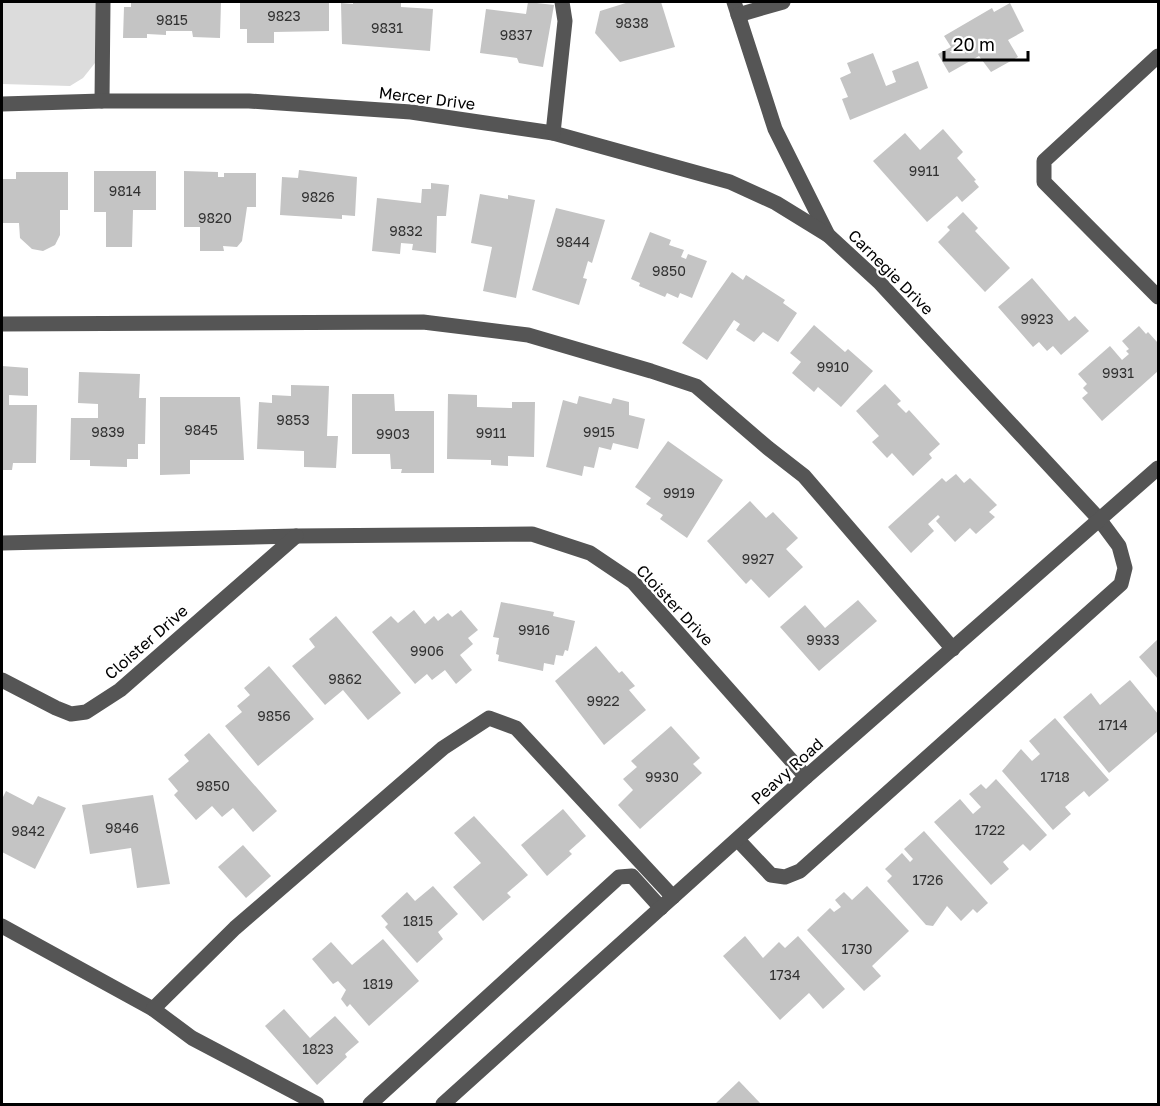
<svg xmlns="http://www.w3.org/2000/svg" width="1160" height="1106" font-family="'Golos Text',sans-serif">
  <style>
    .green { fill: #dcdcdc }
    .building { fill: #c4c4c4 }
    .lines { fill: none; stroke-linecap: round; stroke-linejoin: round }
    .minor { stroke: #555; stroke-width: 15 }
    .labels { text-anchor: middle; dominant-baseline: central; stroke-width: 4.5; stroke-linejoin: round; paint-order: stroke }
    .number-label { font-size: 14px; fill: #313131 }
    .street-label { font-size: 16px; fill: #000; stroke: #fff }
  </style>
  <rect width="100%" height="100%" fill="#fff"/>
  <path class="green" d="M2 2H95V63L83 78 70 86 2 84Z"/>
  <g class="building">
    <path d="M131 2H221L220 38 193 37 192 31H166V35L147 34V38H123L124 7H131Z"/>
    <path d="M240 2H329V31L274 32V43H247V29H240Z"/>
    <path d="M353 2H401V7L433 9 430 51 342 44 341 3 353 4Z"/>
    <path d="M528 2 554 5 543 67 519 63 517 58 480 53 486 9 526 14Z"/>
    <path d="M629 2H661L675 47 620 62 595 33 600 11Z"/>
    <path d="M1010 3 1024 31 1008 40 1018 57 991 72 979 56 949 73 938 54 951 47 944 36 992 8 994 12Z"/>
    <path d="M873 53 886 86 896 82 892 71 918 61 928 88 850 120 842 99 848 97 840 78 851 73 847 63Z"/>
    <path d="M943 129 963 152 957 158 976 180 974 181 979 187 962 202 957 196 927 222 873 161 905 133 920 150Z"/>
    <path d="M299 170 357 177 355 216 342 215V219L280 215 282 177 298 178Z"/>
    <path d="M94 171H156V210H133L132 247H106V212H94Z"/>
    <path d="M184 171 218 172V177H224V173H256V207H247L242 241 237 247 223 246 224 251H200V227H184Z"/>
    <path d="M16 172H68V210H60V235L55 245 43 251 32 249 20 238 19 223H2V179H16Z"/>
    <path d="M431 183 449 185 446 216H437L436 253 412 250 413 244 401 243 400 254 372 251 377 198 421 203 422 189H431Z"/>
    <path d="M480 194 508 199V195L535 200 516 298 483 291 492 247 471 243Z"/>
    <path d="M556 208 605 220 592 263 588 261 583 278 587 279 579 305 532 290Z"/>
    <path d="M963 212 978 228 975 231 1010 268 985 292 938 242 950 230 947 227Z"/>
    <path d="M650 232 671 240 669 245 684 250 681 257 686 259 688 254 707 261 692 298 680 293 678 298 667 293 665 297 639 286 640 283 631 279Z"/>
    <path d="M732 272 743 280 746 275 785 300 783 303 797 313 778 342 763 332 754 342 736 330 740 324 734 320 707 360 682 343Z"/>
    <path d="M1032 278 1069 321 1075 316 1089 331 1061 355 1053 346 1047 351 1039 342 1033 347 998 307Z"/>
    <path d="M814 325 845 352 848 349 873 371 841 407 818 387 814 392 792 373 801 362 790 353Z"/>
    <path d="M1139 326 1146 334 1148 332 1158 343V371L1102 421 1082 398 1088 393 1083 388 1087 384 1078 374 1110 346 1122 360 1129 354 1126 351 1129 349 1122 341Z"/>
    <path d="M2 366 28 368V396L9 395V405H37L36 463H13L12 470H2Z"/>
    <path d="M79 372 140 374 139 398H146L145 444H138V459H127V467L90 466V460H70L71 418H98V404L78 403Z"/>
    <path d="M885 384 901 401 897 404 906 413 909 410 940 444 929 454 932 458 913 476 892 453 887 458 872 442 879 436 856 411Z"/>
    <path d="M291 385 329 386 327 436H338L336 468 304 467V451L257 449 259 402 272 403V395L291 396Z"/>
    <path d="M352 394H394L395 411H434V473H401L402 469H391L390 454H352Z"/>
    <path d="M448 394 477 395V407L512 408V402H535L534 457 508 456V466L491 465V460L447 459Z"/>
    <path d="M579 396 611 404 613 398 629 402V415L645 419 638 449 613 443 611 450 599 447 594 468 584 466 582 476 546 467 563 400 577 404Z"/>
    <path d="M160 397H240L244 460H190V474L160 475Z"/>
    <path d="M668 441 723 480 687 538 660 519 663 515 646 504 651 498 635 487Z"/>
    <path d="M956 474 964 483 970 478 997 505 989 512 995 517 976 534 970 528 955 542 936 521 940 517 938 515 928 524 934 531 911 553 888 527 942 478 946 482Z"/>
    <path d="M750 501 766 518 773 512 798 538 786 549 803 567 769 598 751 579 746 584 707 541Z"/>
    <path d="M858 600 877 621 819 671 780 627 805 605 825 628Z"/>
    <path d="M501 602 554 612 553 616 575 621 568 651 565 650 563 656 556 655 554 665 544 663 543 671 498 661 499 655 496 654 499 638 493 637Z"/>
    <path d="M414 610 425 624 434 616 438 621 448 613 452 617 461 610 478 630 468 638 473 644 460 655 472 670 456 684 445 670 432 680 427 674 415 684 372 632 391 616 398 623Z"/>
    <path d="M336 616 401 693 368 720 343 690 325 705 292 666 315 647 309 639Z"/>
    <path d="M1158 639V679L1139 657Z"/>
    <path d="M596 646 619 673 622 671 635 686 629 690 646 710 604 745 555 681Z"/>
    <path d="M269 666 314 719 258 766 225 726 242 712 237 706 250 695 244 688Z"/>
    <path d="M1130 680 1158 714V731L1109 773 1063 717 1091 693 1100 705Z"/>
    <path d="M1055 718 1109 780 1089 797 1084 791 1065 807 1071 814 1053 830 1002 771 1021 749 1032 761 1040 754 1029 741Z"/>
    <path d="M671 726 700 758 693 764 702 773 640 829 618 805 633 790 623 779 637 767 631 761Z"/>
    <path d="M209 733 277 811 253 832 233 808 222 817 212 806 196 820 174 795 178 791 168 779 189 761 184 755Z"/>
    <path d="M996 779 1047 835 1030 851 1023 844 1012 854 1003 862 1009 869 991 885 934 822 960 799 973 814 981 807 969 794 981 784 986 789Z"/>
    <path d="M6 791 33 805 38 796 66 808 35 869 2 852V799Z"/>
    <path d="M153 795 170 884 137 888 131 848 90 854 82 805Z"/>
    <path d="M563 809 586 836 569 851 572 854 547 876 521 845Z"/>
    <path d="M474 816 528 875 507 893 511 897 483 921 453 887 481 863 454 833Z"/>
    <path d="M924 831 988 903 977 913 973 909 961 921 947 906 933 926 926 925 887 881 892 876 885 869 902 853 910 862 913 859 904 849Z"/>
    <path d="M243 845 271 876 246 898 218 867Z"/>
    <path d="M433 886 458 914 438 932 443 939 417 963 385 927 388 924 381 916 407 892 415 901Z"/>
    <path d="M867 886 909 931 872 966 881 976 864 991 807 930 830 908 834 912 841 907 835 900 844 892 852 900Z"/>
    <path d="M745 936 763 958 779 942 785 948 798 936 845 989 823 1009 809 993 780 1020 723 956Z"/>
    <path d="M383 939 419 981 369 1026 350 1004 347 1007 341 999 346 990 338 981 333 984 312 959 331 942 352 965Z"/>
    <path d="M284 1009 310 1038 335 1016 359 1042 345 1054 347 1057 317 1085 265 1026Z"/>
    <path d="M739 1081 761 1104H715Z"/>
  </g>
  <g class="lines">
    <g class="minor">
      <path d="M734 2 775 129 828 235 879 282 1099 519 1119 546 1125 568 1121 584 800 871 785 877 771 875 738 840"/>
      <path d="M738 15 783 2"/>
      <path d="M1158 56 1044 161V182L1158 297"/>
      <path d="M102 101 103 2"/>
      <path d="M2 104 102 101H249L411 112 553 133 730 182 776 203 828 235"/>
      <path d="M553 133 565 21 562 2"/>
      <path d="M2 324 423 322 528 335 651 371 696 386 768 448 804 476 953 649"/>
      <path d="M2 543 296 536 532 534 590 553 633 582 806 777"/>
      <path d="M2 680 56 708 71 714 86 712 120 690 296 536"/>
      <path d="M2 926 153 1009"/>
      <path d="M317 1104 192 1038 153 1009 235 928 443 748 489 718 516 728 673 897"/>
      <path d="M370 1104 619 877 632 876 661 908"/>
      <path d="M443 1104 806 777 1158 468"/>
    </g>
  </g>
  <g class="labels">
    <g class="number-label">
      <text x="284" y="15">9823</text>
      <text x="172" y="19">9815</text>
      <text x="632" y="22">9838</text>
      <text x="387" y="27">9831</text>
      <text x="516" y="34">9837</text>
      <text x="924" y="170">9911</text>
      <text x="125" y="190">9814</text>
      <text x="318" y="196">9826</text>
      <text x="215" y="217">9820</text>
      <text x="406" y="230">9832</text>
      <text x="573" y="241">9844</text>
      <text x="669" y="270">9850</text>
      <text x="1037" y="318">9923</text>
      <text x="833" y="366">9910</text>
      <text x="1118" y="372">9931</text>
      <text x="293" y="419">9853</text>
      <text x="201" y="429">9845</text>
      <text x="108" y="431">9839</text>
      <text x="599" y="431">9915</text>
      <text x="491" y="432">9911</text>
      <text x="393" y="433">9903</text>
      <text x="679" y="492">9919</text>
      <text x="758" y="558">9927</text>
      <text x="534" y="629">9916</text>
      <text x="823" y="639">9933</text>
      <text x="427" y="650">9906</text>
      <text x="345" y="678">9862</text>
      <text x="603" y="700">9922</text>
      <text x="274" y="715">9856</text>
      <text x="1113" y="724">1714</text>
      <text x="662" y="776">9930</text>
      <text x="1055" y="776">1718</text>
      <text x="213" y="785">9850</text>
      <text x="122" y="827">9846</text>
      <text x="990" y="829">1722</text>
      <text x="28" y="830">9842</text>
      <text x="928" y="879">1726</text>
      <text x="418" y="920">1815</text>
      <text x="857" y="948">1730</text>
      <text x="785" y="974">1734</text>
      <text x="378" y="983">1819</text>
      <text x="318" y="1048">1823</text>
    </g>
    <g class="street-label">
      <text transform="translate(427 98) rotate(7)">Mercer Drive</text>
      <text transform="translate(891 272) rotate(45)">Carnegie Drive</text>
      <text transform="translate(675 605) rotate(47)">Cloister Drive</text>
      <text transform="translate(146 642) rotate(-41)">Cloister Drive</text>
      <text transform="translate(787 771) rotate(-42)">Peavy Road</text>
    </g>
  </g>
  <rect width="1160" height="1106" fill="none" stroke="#000000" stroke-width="6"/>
  <path d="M944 51v9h84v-9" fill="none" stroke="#000000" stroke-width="3"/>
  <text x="953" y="51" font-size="18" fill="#000000" stroke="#ffffff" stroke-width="4.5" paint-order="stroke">20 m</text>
</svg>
